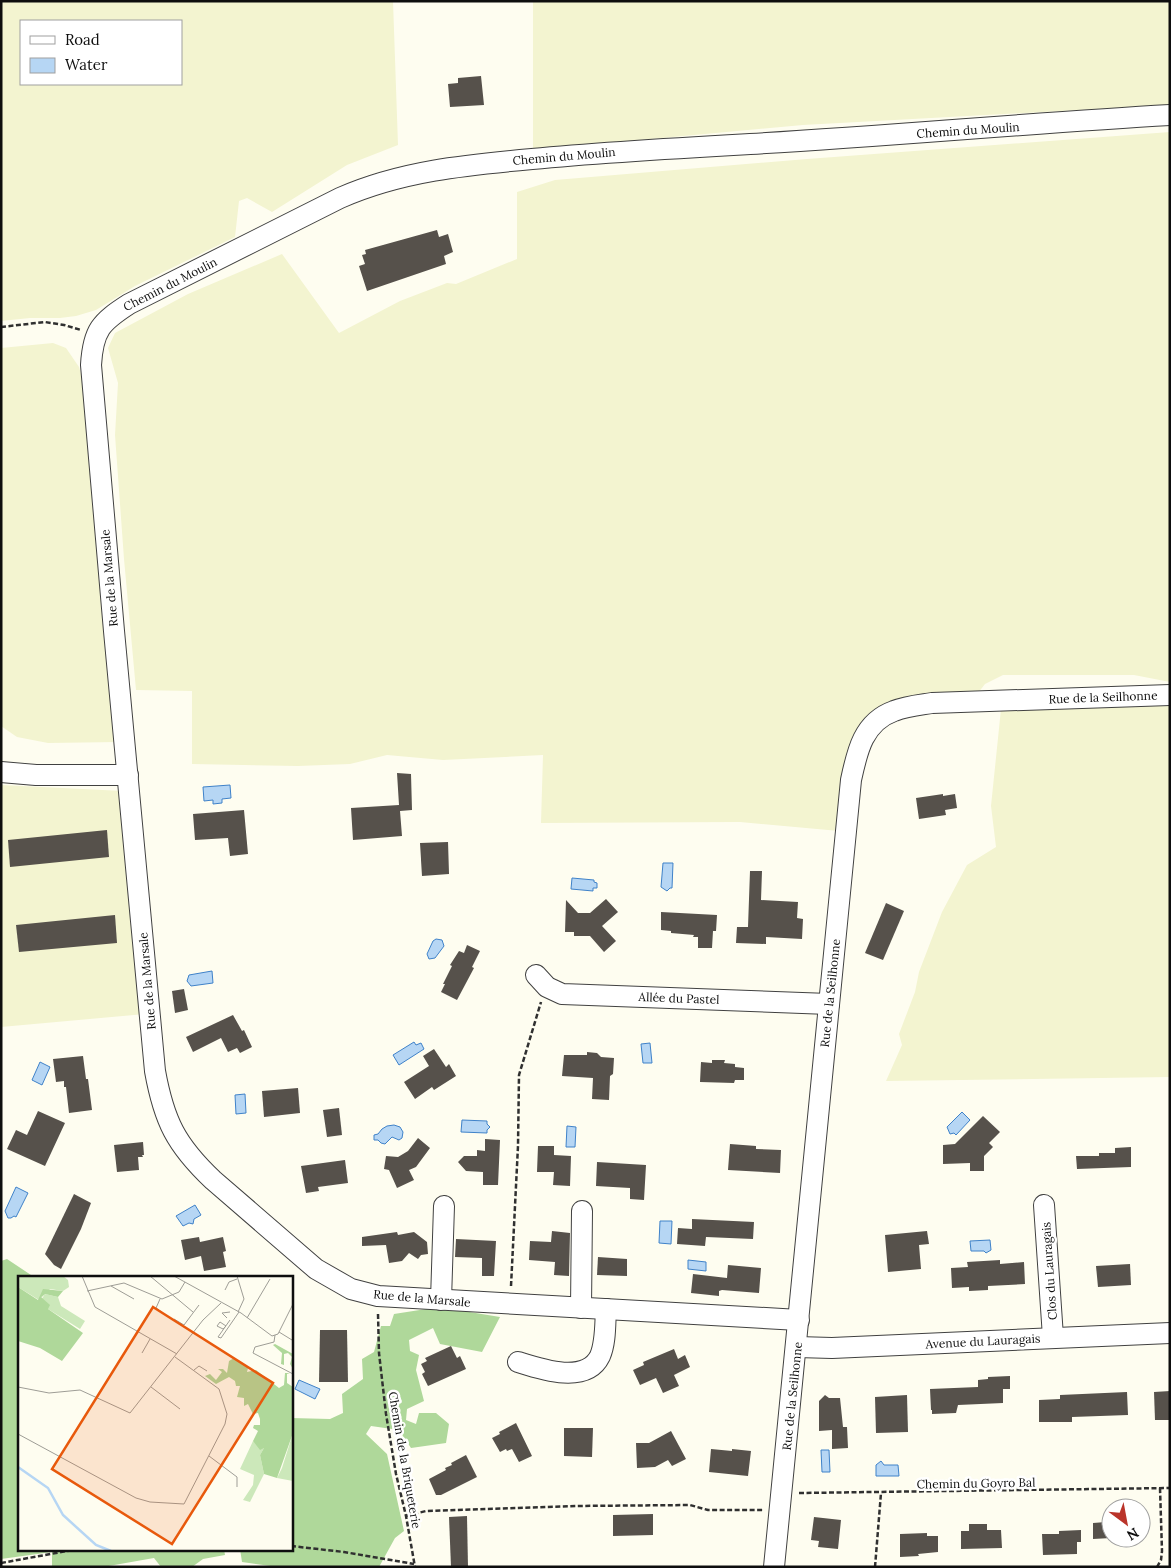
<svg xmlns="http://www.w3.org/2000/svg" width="1171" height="1568" font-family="Lora,serif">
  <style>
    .farmland { fill: #f3f4d0; fill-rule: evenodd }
    .forest { fill: #afd89a }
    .water { fill: #b6d6f4; stroke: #3f82c9 }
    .building { fill: #56514b }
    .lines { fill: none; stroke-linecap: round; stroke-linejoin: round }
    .minor-casing { stroke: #414141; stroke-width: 22 }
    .path { stroke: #303030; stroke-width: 2.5; stroke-dasharray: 5 2.5; stroke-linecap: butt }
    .minor { stroke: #fff; stroke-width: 20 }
    .labels { text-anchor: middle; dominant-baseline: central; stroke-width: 5; stroke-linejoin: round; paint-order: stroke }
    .street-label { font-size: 12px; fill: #0e0e0e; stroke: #fff }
    .inset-river { fill: none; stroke: #b6d6f4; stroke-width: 2.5 }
    .inset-road { fill: none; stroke: #9e9d96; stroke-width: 1 }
    .view { fill: #e8590c; fill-opacity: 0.15; stroke: #e8590c; stroke-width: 2.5 }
    .inset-edge { fill: none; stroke: #0e0e0e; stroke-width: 2.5 }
  </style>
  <rect width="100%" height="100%" fill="#fefdf0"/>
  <g class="farmland">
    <path d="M1 1H393L398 145 347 165 272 212 247 198 239 201 235 237 135 286 96 310 76 316 60 318H30L1 321ZM181 21V84H21V21Z"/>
    <path d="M533 1H1170V105L803 125 533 150Z"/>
    <path d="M1170 132V682L1134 675H1003L985 684 978 693 880 708 839 831 740 822 541 823 543 755 443 760 387 755 350 764 298 766 192 764V691L136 690 124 559 115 435 118 383 108 348 115 333 188 294 282 254 339 333 400 301 447 283 456 284 517 259V192L555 180 807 159Z"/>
    <path d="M53 343 66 348 79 367 86 391 119 742 48 743 17 737 1 726V348Z"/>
    <path d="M1170 703V1077L886 1081 902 1045 899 1034 915 992 919 972 942 912 967 865 996 847 991 806 1001 709Z"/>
    <path d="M1 785 123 791 145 1014 1 1027Z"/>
  </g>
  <g class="forest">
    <path d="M7 1259 34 1277H19V1549H224L225 1555 203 1559 192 1567H161L154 1558 103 1567H52V1552L1 1559V1261Z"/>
    <path d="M439 1307 500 1317 482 1352 440 1344 433 1328 409 1340 410 1351 419 1355 416 1370 424 1401 407 1409 406 1420 416 1424 419 1413H436L449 1424 446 1443 411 1448 399 1430 371 1426 366 1434 387 1454 404 1531 395 1538 379 1567H278L242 1562 240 1549H291V1418L330 1419 343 1413 342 1394 363 1379 362 1359 374 1352 381 1326H390L394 1314Z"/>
  </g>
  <g class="water">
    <path d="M230 785 231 798 222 799V803L213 804V800L204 801 203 787Z"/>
    <path d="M663 863H673L672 888H670L667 891 661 887Z"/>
    <path d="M572 878 594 880V882L597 883V888H593V891L571 889Z"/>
    <path d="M436 939 442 940 444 946 435 958 429 959 427 954 433 941Z"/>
    <path d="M212 971 213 983 191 986 187 981 189 975Z"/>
    <path d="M414 1042 416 1045 421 1043 424 1049 399 1065 393 1055Z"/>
    <path d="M650 1043 652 1063H643L641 1044Z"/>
    <path d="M40 1062 50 1067 42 1085 32 1080Z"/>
    <path d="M245 1094 246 1113 236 1114 235 1095Z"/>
    <path d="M962 1112 970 1120 956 1135 954 1133 950 1134 947 1127Z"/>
    <path d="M462 1120 487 1121V1124L490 1127 487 1130V1133L461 1132Z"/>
    <path d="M387 1126 394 1125 400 1127 403 1132 402 1138 399 1140 392 1137 385 1144 381 1143 378 1140H374V1135L378 1134 382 1129Z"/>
    <path d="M567 1126 576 1127 575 1147H566Z"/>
    <path d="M16 1187 28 1193 16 1217 14 1216 11 1218H8L5 1211Z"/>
    <path d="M195 1205 201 1215 194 1219 193 1224 189 1223 183 1226 176 1216Z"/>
    <path d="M660 1221H672L671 1244 659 1243Z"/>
    <path d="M990 1240 991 1250 986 1253 984 1251H971L970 1241Z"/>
    <path d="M688 1260 706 1262V1271L688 1269Z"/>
    <path d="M299 1380 320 1389 315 1399 295 1389Z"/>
    <path d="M821 1450H829L830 1472H822Z"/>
    <path d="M881 1461 884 1465H898L899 1476H876V1465Z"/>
  </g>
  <g class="building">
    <path d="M481 76 484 105 450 107 448 84 458 83V78Z"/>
    <path d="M437 230 439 237 448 234 453 252 444 256 446 264 367 291 359 266 365 264 362 255 366 254 365 250Z"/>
    <path d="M397 773 411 774 412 810 400 811 402 836 353 840 351 808 399 805Z"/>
    <path d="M943 794V796L955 794 957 808 945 810 946 815 919 819 916 798Z"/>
    <path d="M244 810 248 854 230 856 228 838 195 840 193 814Z"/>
    <path d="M107 830 109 857 10 867 8 840Z"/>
    <path d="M448 842 449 874 422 876 420 843Z"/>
    <path d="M750 871H762L761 900 798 902 797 918 803 919 802 939 766 937V944L736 943 737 927H748Z"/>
    <path d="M606 899 618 912 602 926 616 941 604 952 590 936H574V932H565L566 900 578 913H590Z"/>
    <path d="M886 903 904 911 883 960 865 953Z"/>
    <path d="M661 912 717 915 716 931H713L712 948H698V937H693L694 935 671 933V931L661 930Z"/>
    <path d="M115 915 117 943 19 952 16 925Z"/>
    <path d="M467 945 480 951 472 967 474 968 457 1000 441 992 445 984H443L452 966 450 965 459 951 464 953Z"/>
    <path d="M184 989 188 1010 175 1013 172 991Z"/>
    <path d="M233 1015 242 1031 244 1030 252 1047 240 1053 237 1048 228 1052 221 1038 193 1052 186 1037Z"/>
    <path d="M434 1049 446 1067 449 1064 456 1076 434 1090 432 1087 415 1099 404 1082 429 1066 423 1056Z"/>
    <path d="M587 1052 597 1053 601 1057 614 1058 613 1074 610 1076 609 1100 592 1099 593 1078 562 1076 564 1055H587Z"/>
    <path d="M83 1056 86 1079H88L92 1110 69 1113 66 1087H64V1081L56 1082 53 1059Z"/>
    <path d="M712 1060H725L724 1063 735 1064V1067L744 1068V1080H735L734 1083 700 1082 701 1062 712 1063Z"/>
    <path d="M298 1088 300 1113 264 1117 262 1091Z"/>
    <path d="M339 1108 342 1135 327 1137 323 1110Z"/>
    <path d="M38 1111 65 1123 45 1166 7 1149 16 1130 27 1135Z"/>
    <path d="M983 1116 1000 1132 989 1143 993 1147 984 1156V1171H970V1163L943 1164V1145L955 1144Z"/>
    <path d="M418 1138 430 1148 416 1167 409 1170 414 1180 397 1188 389 1170 384 1169 386 1156 398 1157 408 1151Z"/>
    <path d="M485 1139 500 1140 498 1185H483V1172L466 1171 458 1162 464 1156H477V1150L485 1151Z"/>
    <path d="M143 1142 144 1155H142L143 1157H138L139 1170 117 1172 114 1145Z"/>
    <path d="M730 1144 756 1146V1149L781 1150 780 1173 728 1170Z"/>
    <path d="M538 1146H554V1155L571 1156 570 1186 553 1185 554 1172H537Z"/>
    <path d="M1131 1147V1167L1077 1169 1076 1156H1099V1153H1115V1148Z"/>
    <path d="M345 1160 348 1183 318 1187 319 1191 306 1193 301 1166Z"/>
    <path d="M597 1162 646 1165 644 1200 630 1199V1188L596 1186Z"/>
    <path d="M74 1194 91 1203 81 1229 61 1269 54 1265 45 1254Z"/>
    <path d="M692 1219 754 1222 753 1239 706 1237 705 1246 677 1244 678 1228 692 1229Z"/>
    <path d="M552 1231 570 1233 569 1276 554 1275 555 1262 529 1260 530 1241 551 1242Z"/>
    <path d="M927 1231 929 1244 919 1245 921 1269 888 1272 885 1235Z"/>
    <path d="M397 1232 398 1235 414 1232 427 1242 428 1254 421 1255 418 1259 409 1253 402 1261 389 1263 386 1245 362 1246V1237Z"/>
    <path d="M199 1237 200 1242 223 1237 226 1251 223 1252 226 1267 204 1271 201 1256 185 1260 181 1240Z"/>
    <path d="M456 1239 496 1241 494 1276H482V1258L455 1257Z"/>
    <path d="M598 1257 627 1259V1276L597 1275Z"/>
    <path d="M1000 1260V1264L1024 1262 1025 1284 988 1286V1290L969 1291V1287L952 1288 951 1268 968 1267 967 1262Z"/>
    <path d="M1130 1264 1131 1285 1098 1287 1096 1266Z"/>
    <path d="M728 1265 761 1268 759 1293 722 1290 719 1291V1296L691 1293 693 1274 727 1278Z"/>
    <path d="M320 1330H347L348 1382H319Z"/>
    <path d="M451 1346 457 1358 460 1356 466 1369 428 1386 422 1374 425 1372 421 1364 427 1361 425 1358Z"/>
    <path d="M674 1349 678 1359 685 1355 690 1367 674 1375 679 1386 663 1393 656 1378 640 1385 633 1370 644 1365 643 1362Z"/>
    <path d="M1010 1376V1389H1003V1403L958 1405 956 1413 932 1414V1410H931L930 1389 978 1387V1380L988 1379V1377Z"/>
    <path d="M1170 1391V1420H1155L1154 1392Z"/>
    <path d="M1127 1392 1128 1415 1072 1417V1422H1039V1400L1060 1399V1395Z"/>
    <path d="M825 1395 829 1398H840L843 1427H847L848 1448 832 1449V1430L819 1431V1401Z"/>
    <path d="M907 1395 908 1432 876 1433 875 1397Z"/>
    <path d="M516 1423 532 1456 519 1462 512 1449 507 1451 506 1449 500 1452 492 1438 500 1434 499 1432Z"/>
    <path d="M564 1428H593L592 1457 564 1456Z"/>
    <path d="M671 1431 686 1459 672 1466 668 1460 655 1467 637 1468 636 1443H649Z"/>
    <path d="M711 1449 732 1451V1449L751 1451 748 1476 709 1472Z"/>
    <path d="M466 1455 477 1477 441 1495H436L429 1479 446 1470 445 1468 452 1465 451 1463Z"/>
    <path d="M653 1514V1535L613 1536V1515Z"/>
    <path d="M467 1516 468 1567H451L449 1517Z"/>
    <path d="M814 1517 841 1520 838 1549 818 1547 819 1541 811 1540Z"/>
    <path d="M1106 1522 1111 1523V1538L1093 1539V1523Z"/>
    <path d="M969 1524H987V1530H1001L1002 1548 961 1549V1531H969Z"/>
    <path d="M1081 1530V1542H1077V1554L1043 1555 1042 1534H1059V1531Z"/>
    <path d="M927 1533V1536H938V1552L918 1554 919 1556 900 1557V1534Z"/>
  </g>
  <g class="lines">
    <g class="minor-casing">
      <g id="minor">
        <path d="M1 772 36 775H128"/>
        <path d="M536 975 547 987 562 994 829 1004"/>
        <path d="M1044 1205 1053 1337"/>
        <path d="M441 1300 444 1206"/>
        <path d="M581 1308 582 1211"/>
        <path d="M799 1320 378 1296 351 1289 316 1269 213 1180C176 1145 164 1121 155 1071L114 631 91 365C93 330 101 322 129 304L340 198C401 171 466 165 532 159 605 152 678 148 750 144 890 136 1030 123 1170 115"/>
        <path d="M797 1347 832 1348 1170 1333"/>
        <path d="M518 1362C540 1369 586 1385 600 1356 606 1342 605 1324 606 1309"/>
        <path d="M774 1567 851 780C857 752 863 722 894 711 906 706 919 705 932 703L1170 695"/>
      </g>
    </g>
    <g class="path">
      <path d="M1 327 45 322 64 325 81 330"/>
      <path d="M511 1286 518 1146 519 1075 541 1002"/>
      <path d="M378 1314 379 1353 386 1414 396 1474 406 1516 415 1567"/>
      <path d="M799 1493 1170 1488"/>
      <path d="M406 1516 426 1511 576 1506 690 1505 708 1510H764"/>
      <path d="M291 1546 344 1552 414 1564"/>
      <path d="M1 1563 78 1549"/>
      <path d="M875 1567 881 1493"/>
      <path d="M1157 1567 1161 1560 1162 1551 1160 1488"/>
    </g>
    <use href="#minor" class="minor"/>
  </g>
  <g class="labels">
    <g class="street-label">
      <text transform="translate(968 130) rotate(-4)">Chemin du Moulin</text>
      <text transform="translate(564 156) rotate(-5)">Chemin du Moulin</text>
      <text transform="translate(170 284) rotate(-27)">Chemin du Moulin</text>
      <text transform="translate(109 578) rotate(-95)">Rue de la Marsale</text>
      <text transform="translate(1103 697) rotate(-2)">Rue de la Seilhonne</text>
      <text transform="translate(147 981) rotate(-95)">Rue de la Marsale</text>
      <text transform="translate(830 993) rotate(-84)">Rue de la Seilhonne</text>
      <text transform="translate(679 998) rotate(2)">Allée du Pastel</text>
      <text transform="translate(1049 1271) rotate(-94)">Clos du Lauragais</text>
      <text transform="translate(422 1298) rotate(5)">Rue de la Marsale</text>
      <text transform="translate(983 1341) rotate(-3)">Avenue du Lauragais</text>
      <text transform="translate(792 1396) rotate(-84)">Rue de la Seilhonne</text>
      <text transform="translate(405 1460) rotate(80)">Chemin de la Briqueterie</text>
      <text transform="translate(976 1483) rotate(-1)">Chemin du Goyro Bal</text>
    </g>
  </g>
  <g transform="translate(18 1276)">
    <rect width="275" height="275" fill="#fefdf0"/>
    <path d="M0 0H45L50 4 51 11 45 15 32 13 21 24 0 11ZM27 18 40 21 43 30 67 45 62 53 30 33 23 24ZM275 157V205L259 202 264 192ZM235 165 246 172 242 179 246 198 232 226 225 224 235 209 236 199 222 193Z" fill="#cce8ba"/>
    <path d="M0 11 20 24 25 13 45 15 40 21 27 18 23 21 32 29 30 33 65 57 44 85 22 72 0 65ZM257 68 275 78V93L272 88 274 81 270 77 266 78V89L263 88 264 77 255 69ZM216 82 230 92 229 96 238 94 261 112 266 109 267 97H272L269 98V107L275 111V157L259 202 246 198 242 179 246 172 242 174 235 165 240 155 235 152 236 149H242V143L240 137 235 138 230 128 226 130V122L219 121 222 110H218L217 105 211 101 198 108 187 100 192 98 198 104 204 96 200 93H205L209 97 211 85Z" fill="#afd89a"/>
    <path class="inset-river" d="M0 191 30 212 45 239 78 269 93 275"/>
    <path class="inset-road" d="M64 0 77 31 159 78M132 0 175 36M156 0 223 37 254 60 260 58 275 28M219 0 226 23 220 36M93 10 116 23M207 14 211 6 219 3M69 15 106 7 144 23 161 16 167 6M142 23 138 32 145 37M209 42 204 37 212 36M229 42 252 3M156 43 166 49 181 29M202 46 208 50 205 53 199 50ZM261 56 274 64 275 62M257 59 256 66 237 71 235 77 275 98M200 61 203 62 221 36M200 61 212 44M124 77 132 63M176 94 181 90 189 95M0 111 31 117 62 114 112 137 185 44 203 27M133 111 162 133M0 158 118 222 132 226 166 228 207 148 209 138 201 113 157 81M191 180 219 201V211"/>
    <path class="view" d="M135 31 255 107 154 268 34 193Z"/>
    <rect width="275" height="275" class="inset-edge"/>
  </g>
  <rect width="1171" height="1568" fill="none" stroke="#0e0e0e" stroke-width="5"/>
  <rect x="20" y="20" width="162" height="65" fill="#ffffff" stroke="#9f9f9f"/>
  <rect x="30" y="36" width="25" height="8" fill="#ffffff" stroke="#9f9f9f"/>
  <text x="65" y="45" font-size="15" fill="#0e0e0e">Road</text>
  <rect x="30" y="58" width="25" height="15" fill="#b6d6f4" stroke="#9f9f9f"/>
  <text x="65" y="70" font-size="15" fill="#0e0e0e">Water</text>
  <g transform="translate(1126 1523) rotate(148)"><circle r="24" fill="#ffffff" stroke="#9f9f9f"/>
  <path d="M0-4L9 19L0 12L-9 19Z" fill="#ba342a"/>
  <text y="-8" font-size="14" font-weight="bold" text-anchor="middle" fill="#0e0e0e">N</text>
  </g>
</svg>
